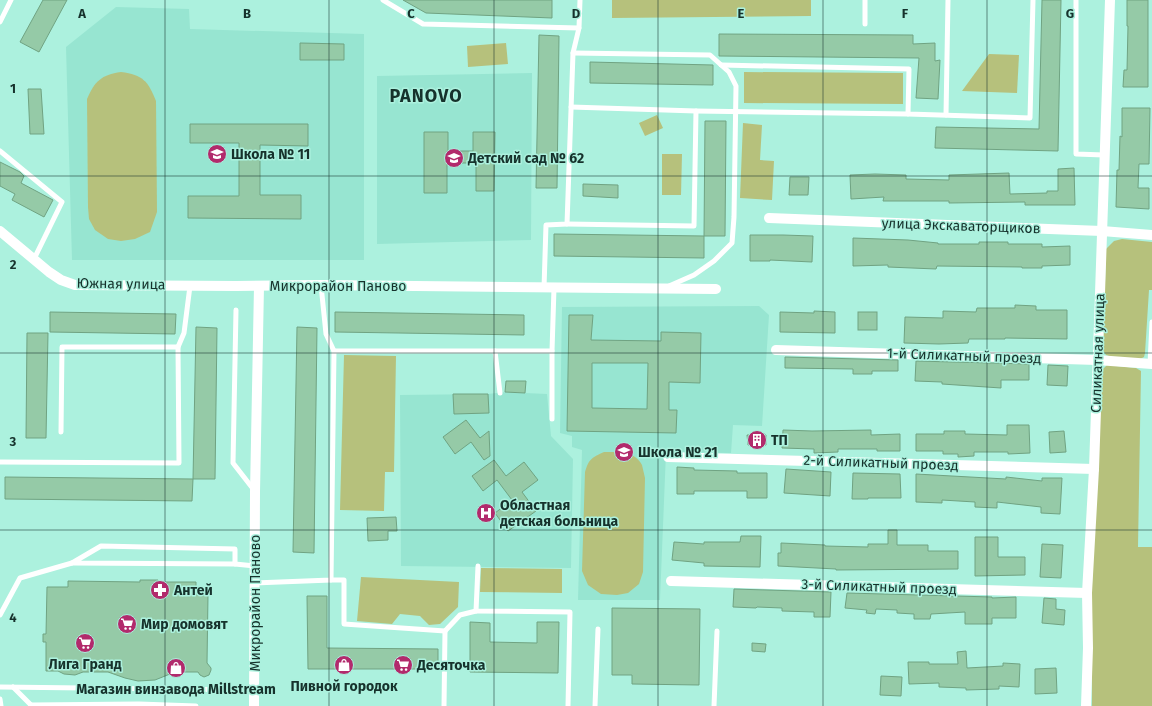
<svg xmlns="http://www.w3.org/2000/svg" width="1152" height="706" font-family="'Fira Sans',sans-serif">
  <style>
    .built { fill: #97e5d1 }
    .green { fill: #b6c17c }
    .building { fill: #95caa7; stroke: #70a382; fill-rule: evenodd }
    .lines { fill: none; stroke-linecap: round; stroke-linejoin: round }
    .service { stroke: #fff; stroke-width: 5 }
    .minor { stroke: #fff; stroke-width: 10 }
    .grid { fill: none; stroke: #16322c; stroke-width: 1; stroke-opacity: 0.55 }
    .labels { text-anchor: middle; dominant-baseline: central; stroke-width: 3; stroke-linejoin: round; paint-order: stroke }
    .poi-label { font-size: 14px; font-weight: bold; fill: #16322c; stroke: #acf1de; text-anchor: start }
    .street-label { font-size: 14px; fill: #16322c; stroke: #acf1de }
    .district-label { font-size: 18px; font-weight: bold; letter-spacing: 1px; fill: #16322c; stroke: #acf1de }
    .grid-label { font-size: 13px; text-anchor: middle; font-weight: bold; fill: #16322c; stroke: #acf1de; stroke-width: 3; stroke-linejoin: round; paint-order: stroke }
  </style>
  <rect width="100%" height="100%" fill="#acf1de"/>
  <g class="built">
    <path d="M116 7 189 9 190 29 364 34V260H72L66 47Z"/>
    <path d="M532 73 531 240 377 244V76Z"/>
    <path d="M759 306 769 315 762 426 733 425 731 453 666 452 660 600H578L582 450 572 447V436L560 433 562 307Z"/>
    <path d="M505 392 547 394 551 436 573 459 571 568 401 566 400 395 488 394Z"/>
  </g>
  <g class="green">
    <path d="M612 0H811V16L612 18Z"/>
    <path d="M506 43 508 64 468 67 467 46Z"/>
    <path d="M989 54 1019 55 1017 93 962 91Z"/>
    <path d="M121 72C143 75 148 81 156 101L157 212 150 232 135 239 121 241 108 239 95 230 89 219 88 207 87 99C95 81 101 75 121 72Z"/>
    <path d="M744 72 903 73V104L744 103Z"/>
    <path d="M657 115 663 128 645 136 639 123Z"/>
    <path d="M743 123 762 125 760 160 774 161 772 200 740 198Z"/>
    <path d="M662 154H682L681 195H662Z"/>
    <path d="M1122 239 1152 242V290H1149L1145 353 1144 357 1140 359 1112 357 1106 355 1103 350 1106 249 1114 241Z"/>
    <path d="M344 355 396 356 394 472H385L384 511 340 510Z"/>
    <path d="M1107 365 1136 368 1141 371 1138 547H1152V706H1092V585L1101 371Z"/>
    <path d="M604 452C618 452 635 451 642 465 643 469 644 474 645 478L643 572 639 584 628 593 617 595 601 594 588 585 582 571 585 472C589 459 591 458 604 452Z"/>
    <path d="M481 568 562 569V593L480 592Z"/>
    <path d="M361 577 459 582 458 607 440 624 429 625 420 616 400 614 392 624 357 621Z"/>
  </g>
  <g class="building">
    <path d="M43 0H67L39 52 20 42Z"/>
    <path d="M403 0H552V18L426 13Z"/>
    <path d="M1042 0H1061L1058 151 935 148 936 127 1039 129Z"/>
    <path d="M1127 0H1148V87H1123L1124 70H1127L1128 26H1127Z"/>
    <path d="M719 34 913 35V44L935 43V61L940 60 938 99 916 98 919 58 719 56Z"/>
    <path d="M539 35 559 36 557 188H536Z"/>
    <path d="M300 43 344 44V60H300Z"/>
    <path d="M590 62 713 65V85L590 83Z"/>
    <path d="M28 89H41L44 134H30Z"/>
    <path d="M1122 108H1150L1149 164H1139L1138 188H1149V209L1116 207 1117 170H1119L1120 136 1122 137Z"/>
    <path d="M705 121H726L725 236H704Z"/>
    <path d="M190 124H308V146L260 145V195H301V219L188 218V196H239V143H190Z"/>
    <path d="M424 132H448V151H473V132H495L494 191H476V163H447V193H424Z"/>
    <path d="M0 162 20 172 24 176 21 183 53 200 44 217 12 200 15 194 0 186Z"/>
    <path d="M1074 168 1075 205H1025V202L949 203V201H883L884 197 851 199 850 175 875 174 906 175V179L949 180V175L1009 173 1010 194 1047 193V191H1058V169Z"/>
    <path d="M790 177H809L808 195H789Z"/>
    <path d="M583 184 618 185V198L583 196Z"/>
    <path d="M554 234 704 236V258L554 256Z"/>
    <path d="M750 235H783L813 236 812 262 770 260V261H750Z"/>
    <path d="M853 238 908 240 938 243V244H979V242H1008V244H1042V247L1070 246V265L1042 266V268H1022V267L937 266 936 269 888 267V265L853 266Z"/>
    <path d="M1015 305 1036 306V310H1067V339L1005 338V339H969L968 343 939 344 904 343 905 317 943 318V311L976 312 977 308H1015Z"/>
    <path d="M814 311 835 312V333L780 332V312L814 313Z"/>
    <path d="M50 312 176 314 175 334 50 332Z"/>
    <path d="M335 312 524 315V335L335 332Z"/>
    <rect x="858" y="312" width="19" height="18"/>
    <path d="M569 315H593L591 340 661 341V332L701 333 700 383 669 382V410H677L676 433 567 431ZM592 363H648L647 409 592 408Z"/>
    <path d="M196 327 217 328 215 479H193Z"/>
    <path d="M297 327 317 328 314 553 293 552Z"/>
    <path d="M27 333H48L46 438H26Z"/>
    <path d="M785 357 898 360V371H872V374H853V369L785 368Z"/>
    <path d="M916 361 1029 364V380H1001V388L942 384V382L915 381Z"/>
    <path d="M1048 365 1068 366 1067 386 1047 385Z"/>
    <path d="M506 381H526L525 393 505 392Z"/>
    <path d="M453 394H488L489 413 454 414Z"/>
    <path d="M466 420 480 438 489 431 490 456 484 460 471 442 455 454 443 437Z"/>
    <path d="M1007 425H1029L1030 453 1008 454V452H974V456L958 457V454H943V451H916V434H944V431H965V434L1007 435Z"/>
    <path d="M783 430 812 431 871 430V435L900 434V451H877V449H838V452L814 453V449L782 448Z"/>
    <path d="M1064 431 1066 452 1050 453 1049 432Z"/>
    <path d="M747 435H766V445H748Z"/>
    <path d="M494 460 506 476 524 462 538 480 522 492 536 511 508 531 495 513 512 500 497 480 483 491 472 476Z"/>
    <path d="M677 467 694 468V470L737 471V473H767V498H747V491H694V494H677Z"/>
    <path d="M786 469 831 472 830 496 784 493Z"/>
    <path d="M853 473 900 474 901 498H868V499H852Z"/>
    <path d="M916 474 1006 479V477L1042 481V478H1062L1060 514 1041 513V507L997 502V508L975 507V502L942 500V503L916 502Z"/>
    <path d="M5 477 193 479 192 501 5 499Z"/>
    <path d="M396 517 397 531H388V540L368 541 367 518Z"/>
    <path d="M888 530H897V545H928V551H958V569L836 570V569L778 566V553H781V543L825 545V546L868 547V544H888Z"/>
    <path d="M741 536H761L760 567 704 566V563L672 560 674 542 704 544V542H740Z"/>
    <path d="M975 537H998V557H1025V575L975 576Z"/>
    <path d="M1042 544 1063 545 1061 578 1040 577Z"/>
    <path d="M140 580H158V582H196V595H208L207 663 211 668V670L209 675 204 677 200 675 198 672H175L155 680 138 681 125 678 108 672H83L75 675 64 674 58 671H46V642H43V634H46L47 587H68V581L140 582Z"/>
    <path d="M734 589 831 592 830 617H814V612L782 611V608L757 607 756 608 733 607Z"/>
    <path d="M847 593 992 597V598L1016 597V618H992V624H965V612L931 614 930 619H914V614L897 613V610L876 609 875 614 866 613 867 610 845 608Z"/>
    <path d="M307 596H327V648L438 649V669H308Z"/>
    <path d="M1044 598 1056 599V609L1065 610 1064 625 1042 623Z"/>
    <path d="M612 608 700 609 699 685 632 684V675H612Z"/>
    <path d="M470 622 490 623V642L537 643V622H559L558 673 470 672Z"/>
    <path d="M752 643 766 644 765 652 752 651Z"/>
    <path d="M966 651 967 668 1003 666V663L1020 664 1019 687 999 686V689L966 690V688L939 687V683L909 684 908 662H929V664H958L957 652Z"/>
    <path d="M1056 668 1057 693 1035 694V669Z"/>
    <path d="M881 676 902 677 901 696 880 695Z"/>
  </g>
  <g class="lines">
    <g class="service">
      <path d="M383 0 423 24 579 28"/>
      <path d="M865 0V24"/>
      <path d="M1076 0V154L1104 155"/>
      <path d="M0 22 11 0"/>
      <path d="M573 53 710 55 729 72 736 86 734 217 732 243 714 261 694 275 669 286"/>
      <path d="M721 65 909 69 908 114 1030 118 1033 0"/>
      <path d="M571 107 696 111 908 114"/>
      <path d="M946 115 948 0"/>
      <path d="M0 151 62 202 34 259"/>
      <path d="M567 224 694 226 696 111"/>
      <path d="M544 288 546 225 567 224 573 53 579 28 580 0"/>
      <path d="M236 310 233 463 254 490"/>
      <path d="M334 351H552L554 288"/>
      <path d="M495 351 500 393"/>
      <path d="M1150 364 1152 322"/>
      <path d="M552 419V351"/>
      <path d="M61 432 62 347H178"/>
      <path d="M0 462 179 463 178 347 184 333 190 286"/>
      <path d="M101 546 235 549V564L72 563Z"/>
      <path d="M235 564 255 566"/>
      <path d="M478 566 476 611 570 612 568 706"/>
      <path d="M331 580H344V624L445 631 460 615 476 611"/>
      <path d="M254 583 331 580 334 351 326 334 321 285"/>
      <path d="M0 615 20 578 72 563"/>
      <path d="M0 687 254 690"/>
      <path d="M13 687 31 705"/>
      <path d="M0 699 1 706"/>
      <path d="M31 706V705L139 704 196 706"/>
      <path d="M444 706 445 631"/>
      <path d="M595 706 598 629"/>
      <path d="M714 706 717 631"/>
    </g>
    <g class="minor">
      <path d="M769 218 1102 231 1152 235"/>
      <path d="M0 231 49 272 61 280 75 285 236 286 321 285 716 289"/>
      <path d="M776 350 933 355 1097 360 1152 364"/>
      <path d="M668 457 1094 469"/>
      <path d="M671 581 1087 593"/>
      <path d="M254 706 255 492 259 286"/>
      <path d="M1086 706 1088 648 1087 593 1094 469 1110 0"/>
    </g>
  </g>
  <path class="grid" d="M165 0V706M329 0V706M494 0V706M658 0V706M823 0V706M987 0V706M0 176H1152M0 353H1152M0 530H1152"/>
  <defs>
    <g id="school-disc" transform="scale(1)"><circle r="9.5" fill="#b22a6c" stroke="#acf1de"/><path d="M0-5L7-2L0 1L-7-2ZM-4 1L0 2.5L4 1V4Q0 6-4 4Z" fill="#fff"/></g>
    <g id="building-disc" transform="scale(1)"><circle r="9.5" fill="#b22a6c" stroke="#acf1de"/><path d="M-4-6H4V6H1V3H-1V6H-4ZM-2.5-4.3h1.7v1.8h-1.7ZM.8-4.3h1.7v1.8H.8ZM-2.5-1h1.7V.8h-1.7ZM.8-1h1.7V.8H.8Z" fill="#fff"/></g>
    <g id="hospital-disc" transform="scale(1)"><circle r="9.5" fill="#b22a6c" stroke="#acf1de"/><path d="M-5-5h3v3.5h4V-5h3V5h-3V1.5h-4V5h-3Z" fill="#fff"/></g>
    <g id="pharmacy-disc" transform="scale(1)"><circle r="9.5" fill="#b22a6c" stroke="#acf1de"/><path d="M-2-6h4v4h4v4h-4v4h-4v-4h-4v-4h4Z" fill="#fff"/></g>
    <g id="supermarket-disc" transform="scale(1)"><circle r="9.5" fill="#b22a6c" stroke="#acf1de"/><path d="M-6-5.5h2.5l.6 2H6L4.5 2H-2.5L-4.4-4H-6ZM-1.5 3.2a1.3 1.3 0 1 0 .1 0ZM3 3.2a1.3 1.3 0 1 0 .1 0Z" fill="#fff"/></g>
    <g id="shop-disc" transform="scale(1)"><circle r="9.5" fill="#b22a6c" stroke="#acf1de"/><path d="M-5-2.5h2.3a2.7 3.5 0 0 1 5.4 0H5L5.5 6h-11ZM-1.5-2.5h3a1.5 2.3 0 0 0-3 0Z" fill="#fff"/></g>
  </defs>
  <g fill-rule="evenodd">
    <use href="#school-disc" x="217" y="154"/>
    <use href="#school-disc" x="454" y="158"/>
    <use href="#building-disc" x="757" y="440"/>
    <use href="#school-disc" x="624" y="452"/>
    <use href="#hospital-disc" x="486" y="513"/>
    <use href="#pharmacy-disc" x="160" y="590"/>
    <use href="#supermarket-disc" x="127" y="624"/>
    <use href="#supermarket-disc" x="85" y="643"/>
    <use href="#shop-disc" x="344" y="665"/>
    <use href="#supermarket-disc" x="403" y="665"/>
    <use href="#shop-disc" x="176" y="668"/>
  </g>
  <g class="labels">
    <g class="poi-label">
      <text x="231" y="154">Школа № 11</text>
      <text x="468" y="158">Детский сад № 62</text>
      <text x="771" y="440">ТП</text>
      <text x="638" y="452">Школа № 21</text>
      <text x="500" y="505">Областная<tspan x="500" dy="16">детская больница</tspan></text>
      <text x="174" y="590">Антей</text>
      <text x="141" y="624">Мир домовят</text>
      <text x="85" y="664" text-anchor="middle">Лига Гранд</text>
      <text x="417" y="665">Десяточка</text>
      <text x="344" y="686" text-anchor="middle">Пивной городок</text>
      <text x="176" y="689" text-anchor="middle">Магазин винзавода Millstream</text>
    </g>
    <g class="street-label">
      <text transform="translate(961 226) rotate(2)">улица Экскаваторщиков</text>
      <text transform="translate(121 284) rotate(1)">Южная улица</text>
      <text x="338" y="286">Микрорайон Паново</text>
      <text transform="translate(1098 353) rotate(-88)">Силикатная улица</text>
      <text transform="translate(964 356) rotate(2)">1-й Силикатный проезд</text>
      <text transform="translate(881 463) rotate(2)">2-й Силикатный проезд</text>
      <text transform="translate(879 587) rotate(2)">3-й Силикатный проезд</text>
      <text transform="translate(255 603) rotate(-90)">Микрорайон Паново</text>
    </g>
    <g class="district-label">
      <text x="426" y="96">PANOVO</text>
    </g>
  </g>
  <g class="grid-label">
    <text x="82" y="18">A</text>
    <text x="247" y="18">B</text>
    <text x="411" y="18">C</text>
    <text x="576" y="18">D</text>
    <text x="741" y="18">E</text>
    <text x="905" y="18">F</text>
    <text x="1070" y="18">G</text>
    <text x="13" y="93">1</text>
    <text x="13" y="269">2</text>
    <text x="13" y="446">3</text>
    <text x="13" y="622">4</text>
  </g>
</svg>
